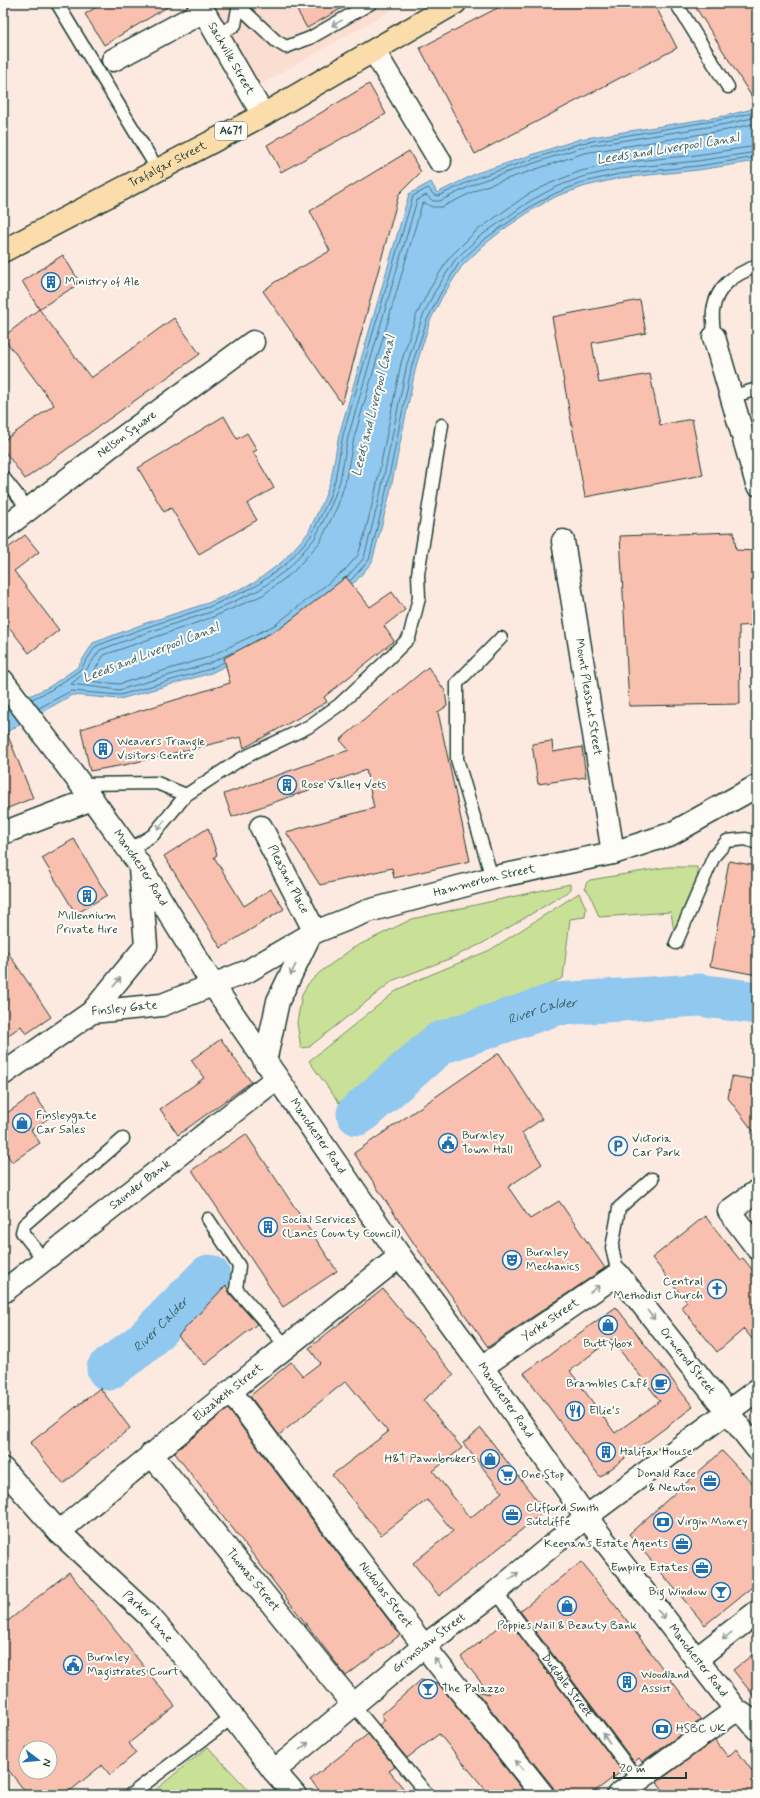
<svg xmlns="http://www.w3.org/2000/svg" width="760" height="1798" font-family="Mynerve,sans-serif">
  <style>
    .built { fill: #fbddd2 }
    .green { fill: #c9e196; stroke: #748f65 }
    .water { fill: #90c8ef; stroke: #6390a4 }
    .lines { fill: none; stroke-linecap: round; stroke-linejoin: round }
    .shore { stroke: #4c757f; stroke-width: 1 }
    .river { stroke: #90c8ef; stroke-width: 43 }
    .building { fill: #f9c0af; stroke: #1f3d34; fill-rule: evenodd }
    .lane-casing { stroke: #1f3d34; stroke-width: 15 }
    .street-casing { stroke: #1f3d34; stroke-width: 25 }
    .secondary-casing { stroke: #1f3d34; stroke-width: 25 }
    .primary-casing { stroke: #1f3d34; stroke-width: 25 }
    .lane { stroke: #fdfcf7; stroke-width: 12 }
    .street { stroke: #fdfcf7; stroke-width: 22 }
    .secondary { stroke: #fdfcf7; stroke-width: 22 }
    .primary { stroke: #fbddab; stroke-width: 22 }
    .oneway { stroke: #8e9c96 }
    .labels { text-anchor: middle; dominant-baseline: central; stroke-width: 4; stroke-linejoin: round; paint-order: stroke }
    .shield { fill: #fdfcf7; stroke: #62766e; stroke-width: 1 }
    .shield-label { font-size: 11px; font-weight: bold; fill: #1f3d34 }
    .street-label { font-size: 12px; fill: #1f3d34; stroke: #fdfcf7 }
    .poi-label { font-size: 12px; fill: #1f3d34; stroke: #fdfcf7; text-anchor: start }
    .water-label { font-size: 13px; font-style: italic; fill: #3b6063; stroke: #fdfcf7 }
  </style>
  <rect width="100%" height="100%" fill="#fceae1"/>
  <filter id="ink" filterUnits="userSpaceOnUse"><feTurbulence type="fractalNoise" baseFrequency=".025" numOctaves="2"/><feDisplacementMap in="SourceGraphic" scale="8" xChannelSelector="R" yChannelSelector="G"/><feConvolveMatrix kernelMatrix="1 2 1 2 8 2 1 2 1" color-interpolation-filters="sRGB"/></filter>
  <g filter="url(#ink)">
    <path class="built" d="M213 3H404L258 86Z"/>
    <g class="green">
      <path d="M668 867H697L698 879 674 932 671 912 599 917 590 894 585 888 586 883 590 880Z"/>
      <path d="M570 884V889L566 893 483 943 449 959 394 980 309 1047 301 1048 297 1023 302 994 308 984 319 973 353 948 412 919Z"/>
      <path d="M579 893 586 908 585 917 570 919 563 978 442 1032 339 1103 309 1061 396 991 413 982 490 950Z"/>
      <path d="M208 1747 253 1795H149Z"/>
    </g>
    <path class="water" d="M757 108V161L698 170 620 178 586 186 557 196 535 208 504 229 485 244 462 266 442 297 430 321 416 366 389 497 372 562 356 581 283 638 211 673 120 699 72 695 3 734V708L49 687 78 667 93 643 146 623 208 603 254 583 283 561 308 533 324 499 331 479 339 435 409 194 431 182 437 193 477 173 580 139 724 116Z"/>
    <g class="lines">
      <g class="shore">
        <path d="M757 123 727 130 584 153 483 187 442 207H432L425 203 422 204 354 438 345 483 338 505 320 542 293 572 263 595 213 617 104 655 88 681 119 684 206 658 275 625 345 570 358 555 364 537 375 493 401 363 416 316 429 290 449 258 475 232 527 195 551 183 581 171 617 163 696 155 757 146"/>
        <path d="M347 577 364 558 380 495 407 364 422 318 434 293 455 260 479 237 530 201 554 188 582 177 618 169 697 161 757 152"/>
        <path d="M350 581 369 560 385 496 412 365 427 320 439 296 459 263 482 241 533 205 556 193 584 182 619 174 698 166 757 157"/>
        <path d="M233 652 208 664 119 690 71 684 84 673 100 650 149 632 211 612 259 590 289 568 315 538 332 503 340 481 348 437 417 200 426 195 433 201H440L481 181 582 147 726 124 757 117"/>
        <path d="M32 699 51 690 80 670 96 646 147 627 209 607 256 586 286 564 311 536 328 501 335 480 343 435 413 196 428 188 434 195 438 196 479 177 581 143 725 119 757 112"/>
        <path d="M39 708 71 691 120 695 210 669 224 662"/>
      </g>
      <g class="river">
        <path id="s1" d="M358 1114 440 1043 556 1004 699 995 757 1003"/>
        <path id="s2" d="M108 1369 142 1344 209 1276"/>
      </g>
    </g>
    <g class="building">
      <path d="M103 3H174L104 45 85 14Z"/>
      <path d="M293 3H351L307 28Z"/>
      <path d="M507 3H654L677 48 475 154 420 48Z"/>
      <path d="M693 3H757V105Z"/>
      <path d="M369 84 386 114 281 172 267 145Z"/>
      <path d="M409 151 421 172 399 194 342 404 263 291 275 282 330 251 310 211Z"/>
      <path d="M63 255 80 283 39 309 22 281Z"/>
      <path d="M640 300 646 333 592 343 599 383 650 374 660 425 692 419 703 475 585 497 552 317Z"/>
      <path d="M39 309 91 378 174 318 200 354 25 479 3 449V441L54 405 3 337Z"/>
      <path d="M224 416 237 439 247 433 257 450 253 452 274 488 247 504 257 520 199 554 171 508 164 512 138 468Z"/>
      <path d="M734 532 736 550 757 551V625L739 626 740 704 629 706 620 536Z"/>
      <path d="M25 535 39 552 14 571 59 630 29 653 3 619V552Z"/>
      <path d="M346 577 370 607 392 592 405 610 384 626 394 641 324 697 327 702 244 748 241 737 124 765 90 771 81 729 230 683 224 658 282 627Z"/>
      <path d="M428 667 445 691 447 706 438 712 470 861 394 878 392 868 320 885 286 832 374 808 366 770 232 817 224 794 349 750 340 740Z"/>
      <path d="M4 726 33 798 3 810V727Z"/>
      <path d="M552 741 553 752 582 747 586 777 538 784 532 744Z"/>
      <path d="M208 828 217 855 214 857 244 906 271 889 284 909 221 948 164 856Z"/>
      <path d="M74 839 107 895 76 914 42 858Z"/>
      <path d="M729 861 757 866V975L710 966Z"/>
      <path d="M3 945 51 1017 26 1034 21 1026 3 1039Z"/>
      <path d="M221 1039 251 1082 178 1135 160 1109 204 1078 191 1060Z"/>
      <path d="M499 1053 542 1119 522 1133 542 1164 508 1187 530 1219 559 1201 605 1268 488 1347 417 1248 354 1153Z"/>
      <path d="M732 1076 757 1080V1136L728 1098Z"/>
      <path d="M34 1094 50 1117 31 1130 40 1143 12 1162 3 1149V1116Z"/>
      <path d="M246 1134 337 1271 283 1307 192 1170Z"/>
      <path d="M705 1216 740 1260 743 1258 757 1276V1345L744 1329 717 1352 681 1307 687 1302 652 1258Z"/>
      <path d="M226 1285 230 1294 257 1324 205 1365 178 1336Z"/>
      <path d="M383 1289 454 1375 423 1400 462 1448 433 1471 470 1518 502 1492 463 1443 481 1428 545 1511 439 1596 413 1563 453 1531 427 1500 381 1535 332 1475 388 1432 346 1381 279 1435 250 1396 291 1362 303 1376 320 1363 309 1348Z"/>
      <path d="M616 1307 693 1407 600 1477 524 1373ZM611 1339 660 1401 615 1433 570 1371Z"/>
      <path d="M100 1388 130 1428 63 1484 30 1443Z"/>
      <path d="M228 1409 400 1635 346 1676 174 1452Z"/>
      <path d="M722 1451 757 1488V1583L705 1625 629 1534Z"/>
      <path d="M581 1562 622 1614 701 1720 642 1762 639 1758 634 1762 520 1611Z"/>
      <path d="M69 1572 175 1706 129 1743 136 1753 110 1775 102 1765 65 1795H28L3 1763V1625ZM26 1748H50V1772H26Z"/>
      <path d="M508 1620 622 1771 590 1795H555L553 1787 476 1691 490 1694 461 1657Z"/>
      <path d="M757 1651V1700L733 1670Z"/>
      <path d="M421 1680 438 1683 527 1795H490L439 1734 407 1758 379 1725 385 1720 381 1715Z"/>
      <path d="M368 1734 395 1767 389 1771 409 1795H324L310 1780Z"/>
      <path d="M715 1740 728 1757 736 1749 757 1778V1795H667L657 1782Z"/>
    </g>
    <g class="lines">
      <g class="lane-casing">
        <g id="lane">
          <path d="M57 3 158 170"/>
          <path d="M676 3 728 87"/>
          <path d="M239 6 276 41 286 47 310 38 371 3"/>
          <path d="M217 35 235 25 239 3"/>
          <path d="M714 337C714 329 712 319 713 311 716 286 735 274 757 266"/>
          <path d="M731 397 757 389"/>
          <path d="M3 477 29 510"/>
          <path d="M82 784 157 783 186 795"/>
          <path d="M129 850 153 835 186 795 241 759 308 727 339 705 383 664 409 638 419 598 418 574 442 425"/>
          <path d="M492 878 457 759V683L501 638"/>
          <path d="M676 943 714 856 727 841 746 839 757 843"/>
          <path d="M208 1219 239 1266 236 1289 287 1347"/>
          <path d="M44 1260 22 1232 24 1225 123 1139"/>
          <path d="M618 1274 612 1248 619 1208 652 1179"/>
          <path id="s3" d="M496 1592 638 1780"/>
          <path d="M354 1706 428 1795"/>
          <path d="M130 1795 233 1717"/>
        </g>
      </g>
      <g class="street-casing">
        <g id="street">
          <path id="s4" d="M199 3 263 115"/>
          <path d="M374 51 440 161"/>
          <path d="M113 60 204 11"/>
          <path d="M714 337 757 484"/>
          <path id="s5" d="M3 529 107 449 253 342"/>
          <path id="s6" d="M563 541 613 853"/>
          <path id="s7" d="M261 827 315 932"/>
          <path d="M3 833 92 799"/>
          <path id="s8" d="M213 985 400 1256 482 1367 586 1517 736 1710 748 1718 757 1729"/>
          <path d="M265 1062 278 1001 310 935"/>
          <path d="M757 1191 729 1211 757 1248"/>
          <path id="s9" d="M3 1292 277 1078"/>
          <path id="s10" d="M482 1367 618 1274 757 1449"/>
          <path id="s11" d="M231 1392 424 1646 543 1795"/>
          <path id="s12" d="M151 1454 354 1706"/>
          <path id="s13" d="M3 1469 59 1532 150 1617 207 1684 274 1771 295 1795"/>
          <path id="s14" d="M59 1532C170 1437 286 1348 400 1256"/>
          <path d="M696 1659 757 1612"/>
          <path id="s15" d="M274 1771 424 1646 496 1592 586 1517 757 1390"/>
          <path d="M618 1795 736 1710"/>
        </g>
      </g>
      <g class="secondary-casing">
        <g id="secondary">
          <path id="s16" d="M3 681 92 799 139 864 213 985"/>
          <path d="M92 1012 146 946 140 868"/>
          <path id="s17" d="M3 1074 92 1012 162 1005 248 971 315 932 368 911 500 876 613 853 671 834 757 786"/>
        </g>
      </g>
      <g class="primary-casing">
        <g id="primary">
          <path id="s18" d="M3 251 263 115 455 3"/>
        </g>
      </g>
      <use href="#lane" class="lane"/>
      <use href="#street" class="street"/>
      <use href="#secondary" class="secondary"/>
      <use href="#primary" class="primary"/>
    </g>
    <defs><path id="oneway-shaft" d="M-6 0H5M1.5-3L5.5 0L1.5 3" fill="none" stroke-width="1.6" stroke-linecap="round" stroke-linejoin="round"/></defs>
    <g class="oneway">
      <use href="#oneway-shaft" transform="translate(337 23) rotate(151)"/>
      <use href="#oneway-shaft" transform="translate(161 825) rotate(129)"/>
      <use href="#oneway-shaft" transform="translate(293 970) rotate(116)"/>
      <use href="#oneway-shaft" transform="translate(117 982) rotate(-51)"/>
      <use href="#oneway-shaft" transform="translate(595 1289) rotate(-35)"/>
      <use href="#oneway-shaft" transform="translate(651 1315) rotate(51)"/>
      <use href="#oneway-shaft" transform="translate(514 1576) rotate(-40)"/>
      <use href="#oneway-shaft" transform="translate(661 1614) rotate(52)"/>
      <use href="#oneway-shaft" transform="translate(727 1636) rotate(142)"/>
      <use href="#oneway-shaft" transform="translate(438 1663) rotate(-129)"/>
      <use href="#oneway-shaft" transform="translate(606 1738) rotate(-127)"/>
      <use href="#oneway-shaft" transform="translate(304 1746) rotate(-39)"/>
      <use href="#oneway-shaft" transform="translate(519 1765) rotate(-129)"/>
    </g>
  </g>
  <defs>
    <g id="building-ring" transform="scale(1)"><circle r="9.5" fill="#fdfcf7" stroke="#1f6fb2" stroke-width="1.5"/><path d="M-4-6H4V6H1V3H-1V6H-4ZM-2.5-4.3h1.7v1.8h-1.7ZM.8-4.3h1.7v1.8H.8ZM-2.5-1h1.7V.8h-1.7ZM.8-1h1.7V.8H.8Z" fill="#1f6fb2"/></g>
    <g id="shop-ring" transform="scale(1)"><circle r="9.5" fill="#fdfcf7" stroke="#1f6fb2" stroke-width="1.5"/><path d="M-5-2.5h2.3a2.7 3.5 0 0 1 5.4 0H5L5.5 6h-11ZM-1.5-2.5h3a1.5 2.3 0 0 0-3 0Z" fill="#1f6fb2"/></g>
    <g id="civic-ring" transform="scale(1)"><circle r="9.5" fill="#fdfcf7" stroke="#1f6fb2" stroke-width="1.5"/><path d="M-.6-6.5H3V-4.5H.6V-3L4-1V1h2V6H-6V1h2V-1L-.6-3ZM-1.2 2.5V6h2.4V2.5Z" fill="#1f6fb2"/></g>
    <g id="parking-ring" transform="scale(1)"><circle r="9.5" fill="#fdfcf7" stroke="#1f6fb2" stroke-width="1.5"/><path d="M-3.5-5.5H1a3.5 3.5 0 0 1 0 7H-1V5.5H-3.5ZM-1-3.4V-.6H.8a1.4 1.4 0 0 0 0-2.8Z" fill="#1f6fb2"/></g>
    <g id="theatre-ring" transform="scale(1)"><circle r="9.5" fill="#fdfcf7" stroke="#1f6fb2" stroke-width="1.5"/><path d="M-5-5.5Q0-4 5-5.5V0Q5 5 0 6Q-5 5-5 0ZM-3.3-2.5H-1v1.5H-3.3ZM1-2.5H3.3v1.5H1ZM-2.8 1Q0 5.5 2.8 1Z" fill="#1f6fb2"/></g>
    <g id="church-ring" transform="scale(1)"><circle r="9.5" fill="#fdfcf7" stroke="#1f6fb2" stroke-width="1.5"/><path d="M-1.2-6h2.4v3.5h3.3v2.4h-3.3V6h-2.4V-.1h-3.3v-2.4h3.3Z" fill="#1f6fb2"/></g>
    <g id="cafe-ring" transform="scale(1)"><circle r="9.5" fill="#fdfcf7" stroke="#1f6fb2" stroke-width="1.5"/><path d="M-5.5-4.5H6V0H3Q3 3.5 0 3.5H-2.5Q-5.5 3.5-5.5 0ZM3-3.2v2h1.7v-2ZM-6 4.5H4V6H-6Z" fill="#1f6fb2"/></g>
    <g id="restaurant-ring" transform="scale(1)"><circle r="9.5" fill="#fdfcf7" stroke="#1f6fb2" stroke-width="1.5"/><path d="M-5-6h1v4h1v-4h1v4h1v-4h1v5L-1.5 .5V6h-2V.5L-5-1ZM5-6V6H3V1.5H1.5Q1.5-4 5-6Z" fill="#1f6fb2"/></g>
    <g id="supermarket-ring" transform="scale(1)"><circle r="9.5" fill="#fdfcf7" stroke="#1f6fb2" stroke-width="1.5"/><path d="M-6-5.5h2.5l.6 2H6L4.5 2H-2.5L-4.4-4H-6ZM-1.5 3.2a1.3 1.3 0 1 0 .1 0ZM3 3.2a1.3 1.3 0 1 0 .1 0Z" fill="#1f6fb2"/></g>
    <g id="office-ring" transform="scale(1)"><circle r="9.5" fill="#fdfcf7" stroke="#1f6fb2" stroke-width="1.5"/><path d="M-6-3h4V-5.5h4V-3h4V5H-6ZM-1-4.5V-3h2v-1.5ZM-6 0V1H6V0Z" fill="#1f6fb2"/></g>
    <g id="bank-ring" transform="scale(1)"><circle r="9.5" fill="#fdfcf7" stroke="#1f6fb2" stroke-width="1.5"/><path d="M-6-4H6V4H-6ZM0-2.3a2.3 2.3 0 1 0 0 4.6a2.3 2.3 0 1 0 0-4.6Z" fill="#1f6fb2"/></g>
    <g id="bar-ring" transform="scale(1)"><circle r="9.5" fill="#fdfcf7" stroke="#1f6fb2" stroke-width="1.5"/><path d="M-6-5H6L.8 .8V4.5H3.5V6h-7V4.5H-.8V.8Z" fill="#1f6fb2"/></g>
  </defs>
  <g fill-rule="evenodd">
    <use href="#building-ring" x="51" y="282"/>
    <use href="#building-ring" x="103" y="749"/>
    <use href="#building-ring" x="287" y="785"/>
    <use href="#building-ring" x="87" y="896"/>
    <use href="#shop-ring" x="22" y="1123"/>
    <use href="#civic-ring" x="448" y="1143"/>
    <use href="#parking-ring" x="618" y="1146"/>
    <use href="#building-ring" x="268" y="1227"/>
    <use href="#theatre-ring" x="512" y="1260"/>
    <use href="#church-ring" x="717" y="1289"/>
    <use href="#shop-ring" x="608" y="1325"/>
    <use href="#cafe-ring" x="661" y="1384"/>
    <use href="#restaurant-ring" x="575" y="1411"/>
    <use href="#building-ring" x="606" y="1452"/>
    <use href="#shop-ring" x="490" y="1459"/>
    <use href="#supermarket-ring" x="507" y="1475"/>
    <use href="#office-ring" x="710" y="1481"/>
    <use href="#office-ring" x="512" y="1515"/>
    <use href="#bank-ring" x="663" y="1522"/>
    <use href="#office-ring" x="682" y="1544"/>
    <use href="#office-ring" x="702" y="1568"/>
    <use href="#bar-ring" x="721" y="1592"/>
    <use href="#shop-ring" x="567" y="1606"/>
    <use href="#civic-ring" x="73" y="1665"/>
    <use href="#building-ring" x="627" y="1682"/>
    <use href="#bar-ring" x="428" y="1689"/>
    <use href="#bank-ring" x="662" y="1729"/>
  </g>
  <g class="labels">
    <rect class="shield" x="215" y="122" width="32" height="18" rx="3"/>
    <g class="shield-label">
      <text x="231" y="131">A671</text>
    </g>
    <g class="street-label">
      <text stroke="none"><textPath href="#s4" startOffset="64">Sackville Street</textPath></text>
      <text stroke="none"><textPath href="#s18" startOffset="186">Trafalgar Street</textPath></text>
      <text stroke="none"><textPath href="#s5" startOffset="156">Nelson Square</textPath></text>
      <text stroke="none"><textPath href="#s6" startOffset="158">Mount Pleasant Street</textPath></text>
      <text stroke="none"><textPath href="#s16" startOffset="232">Manchester Road</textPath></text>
      <text stroke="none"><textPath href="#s7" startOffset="59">Pleasant Place</textPath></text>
      <text stroke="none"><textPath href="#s17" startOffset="526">Hammerton Street</textPath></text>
      <text stroke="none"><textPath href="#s17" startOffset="141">Finsley Gate</textPath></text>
      <text stroke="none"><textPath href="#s8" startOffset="184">Manchester Road</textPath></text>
      <text stroke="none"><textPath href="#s9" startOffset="174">Saunder Bank</textPath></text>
      <text stroke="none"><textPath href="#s10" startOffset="83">Yorke Street</textPath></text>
      <text stroke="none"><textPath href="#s10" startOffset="276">Ormerod Street</textPath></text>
      <text stroke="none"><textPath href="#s14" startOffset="219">Elizabeth Street</textPath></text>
      <text stroke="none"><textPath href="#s8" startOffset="508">Manchester Road</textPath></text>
      <text stroke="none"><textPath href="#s12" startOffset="162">Thomas Street</textPath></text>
      <text stroke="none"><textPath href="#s11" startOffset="255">Nicholas Street</textPath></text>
      <text stroke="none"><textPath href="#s13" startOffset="207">Parker Lane</textPath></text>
      <text stroke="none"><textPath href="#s15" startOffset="201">Grimshaw Street</textPath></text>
      <text stroke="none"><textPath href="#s8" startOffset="832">Manchester Road</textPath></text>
      <text stroke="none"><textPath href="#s3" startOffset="117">Dugdale Street</textPath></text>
    </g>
    <g class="poi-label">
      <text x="65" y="282">Ministry of Ale</text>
      <text x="117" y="742">Weavers Triangle<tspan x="117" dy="14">Visitors Centre</tspan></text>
      <text x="301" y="785">Rose Valley Vets</text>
      <text x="87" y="916" text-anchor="middle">Millennium<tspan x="87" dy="14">Private Hire</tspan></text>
      <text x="36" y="1116">Finsleygate<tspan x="36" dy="14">Car Sales</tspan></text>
      <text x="462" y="1136">Burnley<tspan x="462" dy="14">Town Hall</tspan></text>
      <text x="632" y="1139">Victoria<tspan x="632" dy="14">Car Park</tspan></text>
      <text x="282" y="1220">Social Services<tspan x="282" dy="14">(Lancs County Council)</tspan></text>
      <text x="526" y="1253">Burnley<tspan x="526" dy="14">Mechanics</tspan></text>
      <text x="703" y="1282" text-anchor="end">Central<tspan x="703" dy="14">Methodist Church</tspan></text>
      <text x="608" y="1344" text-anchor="middle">Buttybox</text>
      <text x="647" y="1384" text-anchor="end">Brambles Café</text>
      <text x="589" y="1411">Ellie's</text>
      <text x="620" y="1452">Halifax House</text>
      <text x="476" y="1459" text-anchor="end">H&amp;T Pawnbrokers</text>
      <text x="696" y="1474" text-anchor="end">Donald Race<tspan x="696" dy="14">&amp; Newton</tspan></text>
      <text x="521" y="1475">One Stop</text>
      <text x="526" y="1508">Clifford Smith<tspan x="526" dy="14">Sutcliffe</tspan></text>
      <text x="677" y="1522">Virgin Money</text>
      <text x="668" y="1544" text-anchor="end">Keenans Estate Agents</text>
      <text x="688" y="1568" text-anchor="end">Empire Estates</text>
      <text x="707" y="1592" text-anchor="end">Big Window</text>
      <text x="567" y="1626" text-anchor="middle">Poppies Nail &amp; Beauty Bank</text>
      <text x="87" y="1658">Burnley<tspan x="87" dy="14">Magistrates Court</tspan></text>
      <text x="641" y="1675">Woodland<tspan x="641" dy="14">Assist</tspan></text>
      <text x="442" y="1689">The Palazzo</text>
      <text x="676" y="1729">HSBC UK</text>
    </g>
    <g class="water-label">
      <text transform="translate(668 149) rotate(-9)">Leeds and Liverpool Canal</text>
      <text transform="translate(374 406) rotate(-76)">Leeds and Liverpool Canal</text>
      <text transform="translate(151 653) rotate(-21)">Leeds and Liverpool Canal</text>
      <text stroke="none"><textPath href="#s1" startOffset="216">River Calder</textPath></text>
      <text stroke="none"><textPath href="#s2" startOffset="69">River Calder</textPath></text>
    </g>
  </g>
  <rect width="760" height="1798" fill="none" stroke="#fdfcf7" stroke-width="16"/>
  <rect x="8" y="8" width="744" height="1782" fill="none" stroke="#1f3d34" stroke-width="1.5" filter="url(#ink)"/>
  <g transform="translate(38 1760) rotate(106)"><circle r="19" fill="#fdfcf7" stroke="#a4b0a9"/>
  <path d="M0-3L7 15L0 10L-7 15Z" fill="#1f6fb2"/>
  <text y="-6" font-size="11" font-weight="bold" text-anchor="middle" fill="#1f3d34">N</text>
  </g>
  <path d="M614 1772v6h72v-6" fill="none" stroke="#1f3d34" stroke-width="2"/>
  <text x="620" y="1772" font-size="12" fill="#1f3d34" stroke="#fdfcf7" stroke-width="3" paint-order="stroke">20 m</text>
</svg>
